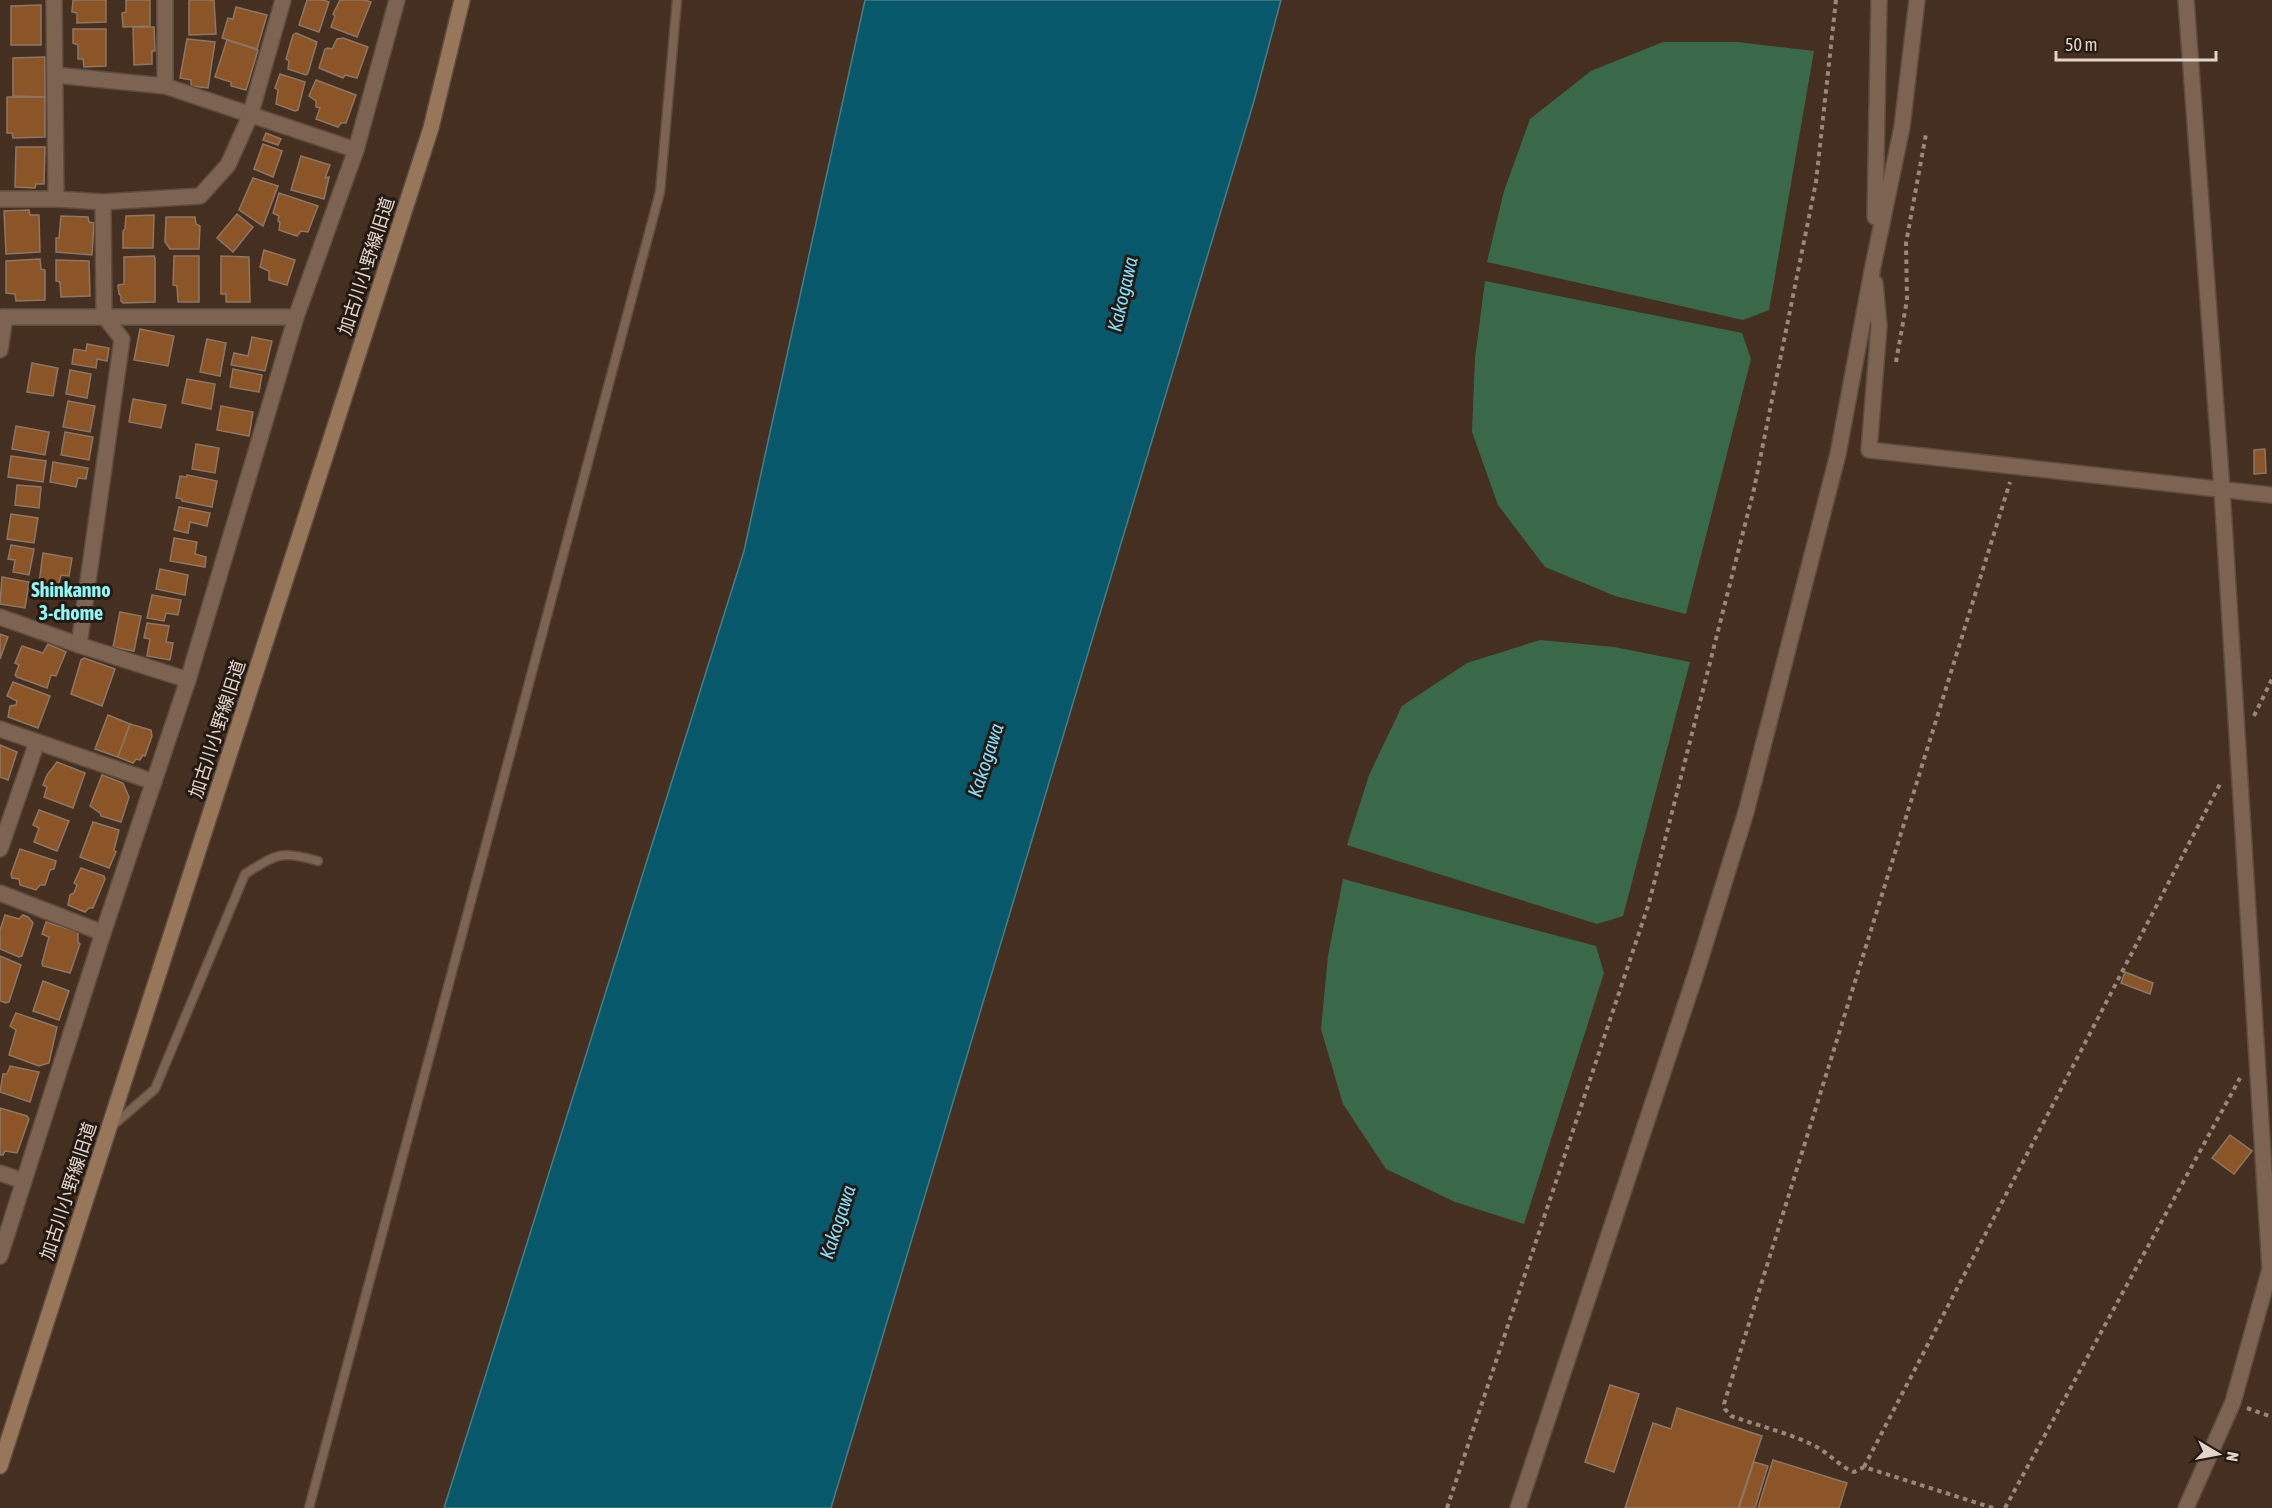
<svg xmlns="http://www.w3.org/2000/svg" width="2272" height="1508" font-family="'Asap Condensed','Noto Sans JP',sans-serif">
  <style>
    .green { fill: #3a694a }
    .water { fill: #06586a; stroke: #487e87; stroke-width: 1.5 }
    .building { fill: #8b5527; stroke: #8e7664; stroke-width: 1.5 }
    .lines { fill: none; stroke-linecap: round; stroke-linejoin: round }
    .lane-casing { stroke: #5e4c3f; stroke-width: 11 }
    .street-casing { stroke: #5e4c3f; stroke-width: 18 }
    .secondary-casing { stroke: #5e4c3f; stroke-width: 18 }
    .path { stroke: #99877b; stroke-width: 4; stroke-dasharray: 4.5 4.5; stroke-linecap: butt }
    .lane { stroke: #7c6352; stroke-width: 8 }
    .street { stroke: #7c6352; stroke-width: 15 }
    .secondary { stroke: #97765a; stroke-width: 15 }
    .labels { text-anchor: middle; dominant-baseline: central; stroke-width: 6; stroke-linejoin: round; paint-order: stroke }
    .street-label { font-size: 18px; fill: #e3d5cb; stroke: #241a13 }
    .water-label { font-size: 20px; font-style: italic; fill: #80dffc; stroke: #241a13 }
    .neighbourhood-label { font-size: 20px; font-weight: bold; fill: #8efaf7; stroke: #241a13 }
  </style>
  <rect width="100%" height="100%" fill="#452f20"/>
  <g class="green">
    <path d="M1663 42H1737L1814 51 1769 310 1743 320 1487 262 1504 191 1530 119 1591 71Z"/>
    <path d="M1485 281 1742 333 1751 359 1686 614 1615 596 1545 567 1498 505 1472 432 1475 358Z"/>
    <path d="M1540 640 1614 647 1690 662 1623 916 1597 924 1347 845 1369 775 1402 706 1467 663Z"/>
    <path d="M1343 879 1596 946 1604 973 1524 1224 1455 1202 1386 1169 1343 1104 1321 1029 1328 956Z"/>
  </g>
  <path class="water" d="M865 0H1281L1254 101 831 1508H444L744 551Z"/>
  <g class="building">
    <path d="M73 0H106V22L77 23V13L72 12Z"/>
    <path d="M126 0H150V26L123 27 122 13 126 12Z"/>
    <path d="M189 0H214L216 34 189 35Z"/>
    <path d="M307 0H323L329 2 319 32 299 25Z"/>
    <path d="M340 0H364L371 2 357 37 331 27 335 16 333 14Z"/>
    <path d="M41 5V45H11V6Z"/>
    <path d="M236 7 267 15 257 49 222 38 228 18 233 19Z"/>
    <path d="M133 27H154L155 51H152V64L134 65Z"/>
    <path d="M73 29H106V66L84 67 83 59H78V45L73 43Z"/>
    <path d="M296 33 317 42 308 73 306 75 288 69 289 61 286 59 293 35Z"/>
    <path d="M343 38 368 47 357 78 345 75 343 78 319 68 325 49 328 48 332 49 337 39Z"/>
    <path d="M187 39 215 42 208 88 191 86V80L180 78Z"/>
    <path d="M227 40 258 50 246 90 231 86V82L215 77Z"/>
    <path d="M45 57V97L13 96V58Z"/>
    <path d="M280 74 305 82 298 110 295 111 276 104 278 90 275 88Z"/>
    <path d="M316 80 356 95 346 123H341L338 127 316 119 320 108 316 107V101L309 96Z"/>
    <path d="M7 97H45V137L13 138 12 133H7Z"/>
    <path d="M266 133 281 139 278 145 263 140Z"/>
    <path d="M263 144 282 151 273 177 254 169Z"/>
    <path d="M16 147H45L44 184H36L35 188 15 187Z"/>
    <path d="M301 156 330 165 325 178 329 177 324 199 291 190Z"/>
    <path d="M253 178 278 186 263 226 239 210Z"/>
    <path d="M279 193 318 206 308 232 301 231 297 236 279 230 280 223 278 221 279 216 273 213Z"/>
    <path d="M29 210 30 215H39L40 252 6 254 4 211Z"/>
    <path d="M237 214 253 227 233 252 217 238Z"/>
    <path d="M154 215 153 248H123V231L125 229 126 216Z"/>
    <path d="M61 216 88 217 89 222 94 223 92 255 56 252V238H59Z"/>
    <path d="M166 217H195L196 224 200 226 199 249H170L165 242Z"/>
    <path d="M264 250 295 260 287 285 269 280V271L260 267Z"/>
    <path d="M154 256 155 258V302L123 303 121 301V296L119 294 118 285 124 284V257Z"/>
    <path d="M174 256H199V302H178L177 286 173 285Z"/>
    <path d="M221 256 249 257 250 302H226V294H221Z"/>
    <path d="M40 259 41 269 45 270V300L16 301 15 294 6 293V261Z"/>
    <path d="M56 260 89 261 90 296 61 297 60 282 56 281Z"/>
    <path d="M140 329 174 336 168 366 134 360Z"/>
    <path d="M252 337 272 341 265 371 231 365 234 353 248 356Z"/>
    <path d="M207 339 226 343 220 376 200 372Z"/>
    <path d="M87 344 109 348 107 361 97 359 96 368 72 364 74 349 86 351Z"/>
    <path d="M32 363 58 368 53 396 27 392Z"/>
    <path d="M233 369 262 375 259 392 230 387Z"/>
    <path d="M70 370 91 374 87 398 66 394Z"/>
    <path d="M187 379 215 384 211 409 182 403Z"/>
    <path d="M133 399 166 405 161 428 129 422Z"/>
    <path d="M68 401 95 406 90 432 63 427Z"/>
    <path d="M221 406 253 412 249 436 217 430Z"/>
    <path d="M16 426 49 432 45 455 12 449Z"/>
    <path d="M65 432 93 437 89 460 61 455Z"/>
    <path d="M196 444 219 448 215 473 192 469Z"/>
    <path d="M2265 449 2266 473 2254 474V450Z"/>
    <path d="M11 456 46 461 43 482 8 477Z"/>
    <path d="M53 462 88 468 86 479 78 478 76 487 50 482Z"/>
    <path d="M187 475 217 481 212 507 182 501V499L176 498 180 476 187 477Z"/>
    <path d="M17 485 41 487 39 508 15 505Z"/>
    <path d="M179 507 210 513 207 526 190 522 188 533 174 530Z"/>
    <path d="M11 514 38 518 34 543 7 539Z"/>
    <path d="M174 538 197 542 195 554 206 557 205 567 170 561Z"/>
    <path d="M11 545 34 549 29 575 13 572 15 560 8 559Z"/>
    <path d="M43 553 72 558 69 576 61 575 58 587 39 583Z"/>
    <path d="M160 569 188 575 185 595 156 589Z"/>
    <path d="M2 577 29 582 25 608 0 604Z"/>
    <path d="M152 595 181 600 178 615 166 613 164 621 147 618Z"/>
    <path d="M120 612 141 616 134 651 113 647Z"/>
    <path d="M147 623 169 626 166 642 173 643 170 660 147 656 150 639 144 638Z"/>
    <path d="M0 634 8 637 0 659Z"/>
    <path d="M48 644 66 652 56 676 51 675 47 688 17 677 15 675 19 665 15 663 22 646 43 653Z"/>
    <path d="M84 658 115 669 102 706 71 694 81 660Z"/>
    <path d="M13 682 50 696 38 728 8 717 10 706 16 705 17 701 7 696Z"/>
    <path d="M108 715 130 724 118 757 95 749Z"/>
    <path d="M130 724 151 730 152 736 145 756 143 755 140 760 136 759 133 763 118 757Z"/>
    <path d="M0 745 17 752 8 780 0 777Z"/>
    <path d="M57 762 85 773 73 808 44 797 47 787 43 785 47 775Z"/>
    <path d="M102 775 123 783 129 797 121 822 101 816 100 813 90 806Z"/>
    <path d="M39 810 69 821 57 851 34 842 39 828 33 825Z"/>
    <path d="M93 822 119 830 114 850 116 852 109 868 80 857Z"/>
    <path d="M20 849 56 861 54 869 50 870 45 885H40L36 890 20 885 19 879 12 878 11 874Z"/>
    <path d="M81 868 104 876 105 879 93 908H89L85 912 68 905 70 895 74 893 77 885 74 883Z"/>
    <path d="M5 915 19 919 23 915 28 917 33 923 22 956 19 957 0 949V930Z"/>
    <path d="M46 922 78 932V942L80 944 70 973 43 966 42 963 49 937 42 934Z"/>
    <path d="M0 956 21 965 9 1002 6 1003 0 1001Z"/>
    <path d="M2125 972 2153 983 2150 994 2121 983Z"/>
    <path d="M43 981 69 991 59 1020 33 1011Z"/>
    <path d="M16 1013 57 1027 49 1063 39 1066 9 1055 16 1030 10 1026Z"/>
    <path d="M10 1066 39 1072 30 1102 0 1092 3 1074H7Z"/>
    <path d="M0 1108 27 1116 29 1119 17 1153 5 1151 3 1155H0Z"/>
    <path d="M2230 1135 2252 1151 2234 1174 2212 1158Z"/>
    <path d="M1610 1385 1639 1394 1614 1472 1585 1462Z"/>
    <path d="M1677 1408 1762 1436 1738 1508H1625L1653 1423 1671 1429Z"/>
    <path d="M1773 1460 1847 1483 1839 1508H1758Z"/>
    <path d="M1754 1462 1768 1466 1755 1508H1739Z"/>
  </g>
  <g class="lines">
    <g class="lane-casing">
      <g id="lane">
        <path d="M111 1127 155 1089 245 874C277 854 280 850 318 861"/>
        <path d="M309 1508 660 192 677 0"/>
      </g>
    </g>
    <g class="street-casing">
      <g id="street">
        <path d="M54 0 56 199"/>
        <path d="M55 75 165 86 356 150"/>
        <path d="M165 86V0"/>
        <path d="M0 199H56L103 202 200 196 228 165 250 116 283 0"/>
        <path d="M1875 217 1879 0"/>
        <path d="M1875 283 1879 326 1869 450 2272 495"/>
        <path d="M0 317H296"/>
        <path d="M0 350 5 317"/>
        <path d="M0 617 79 645 188 680"/>
        <path d="M79 645 122 339 104 316 103 202"/>
        <path d="M0 729 154 782"/>
        <path d="M0 849 37 742"/>
        <path d="M0 893 103 933"/>
        <path d="M0 1173 23 1181"/>
        <path d="M0 1256 103 933 188 680 296 317 356 150 397 0"/>
        <path d="M1518 1508 1697 970 1746 812 1838 454 1873 266 1902 127 1917 0"/>
        <path d="M2186 1508 2233 1402 2270 1269 2222 490 2186 0"/>
      </g>
    </g>
    <g class="secondary-casing">
      <path id="secondary" d="M0 1466 431 128 462 0"/>
    </g>
    <g class="path">
      <path d="M1896 362 1907 300 1906 243 1926 134"/>
      <path d="M2254 716 2272 679"/>
      <path d="M2247 1408 2272 1417"/>
      <path d="M1864 1467 2221 782"/>
      <path d="M1447 1508 1649 903 1754 489 1816 182 1836 0"/>
      <path d="M1993 1508 1864 1467 1854 1472C1839 1466 1830 1454 1815 1446 1789 1433 1759 1426 1731 1416L1725 1409 1724 1404 2010 482"/>
      <path d="M2005 1508 2240 1078"/>
    </g>
    <use href="#lane" class="lane"/>
    <use href="#street" class="street"/>
    <use href="#secondary" class="secondary"/>
  </g>
  <g class="labels">
    <g class="street-label">
      <text transform="translate(366 266) rotate(-72)">加古川小野線旧道</text>
      <text transform="translate(217 729) rotate(-72)">加古川小野線旧道</text>
      <text transform="translate(68 1191) rotate(-72)">加古川小野線旧道</text>
    </g>
    <g class="water-label">
      <text transform="translate(1122 294) rotate(-77)">Kakogawa</text>
      <text transform="translate(985 760) rotate(-72)">Kakogawa</text>
      <text transform="translate(837 1222) rotate(-72)">Kakogawa</text>
    </g>
    <g class="neighbourhood-label">
      <text x="71" y="589">Shinkanno<tspan x="71" dy="23">3-chome</tspan></text>
    </g>
  </g>
  <g transform="translate(2218 1454) rotate(100)" stroke="#241a13" stroke-width="4.5" paint-order="stroke">
  <path d="M0-4.5L10 22L0 15L-10 22Z" fill="#e3d5cb"/>
  <text y="-9" font-size="16" font-weight="bold" text-anchor="middle" fill="#e3d5cb">N</text>
  </g>
  <path d="M2056 51v9h160v-9" fill="none" stroke="#e3d5cb" stroke-width="3"/>
  <text x="2065" y="51" font-size="18" fill="#e3d5cb" stroke="#241a13" stroke-width="4.5" paint-order="stroke">50 m</text>
</svg>
